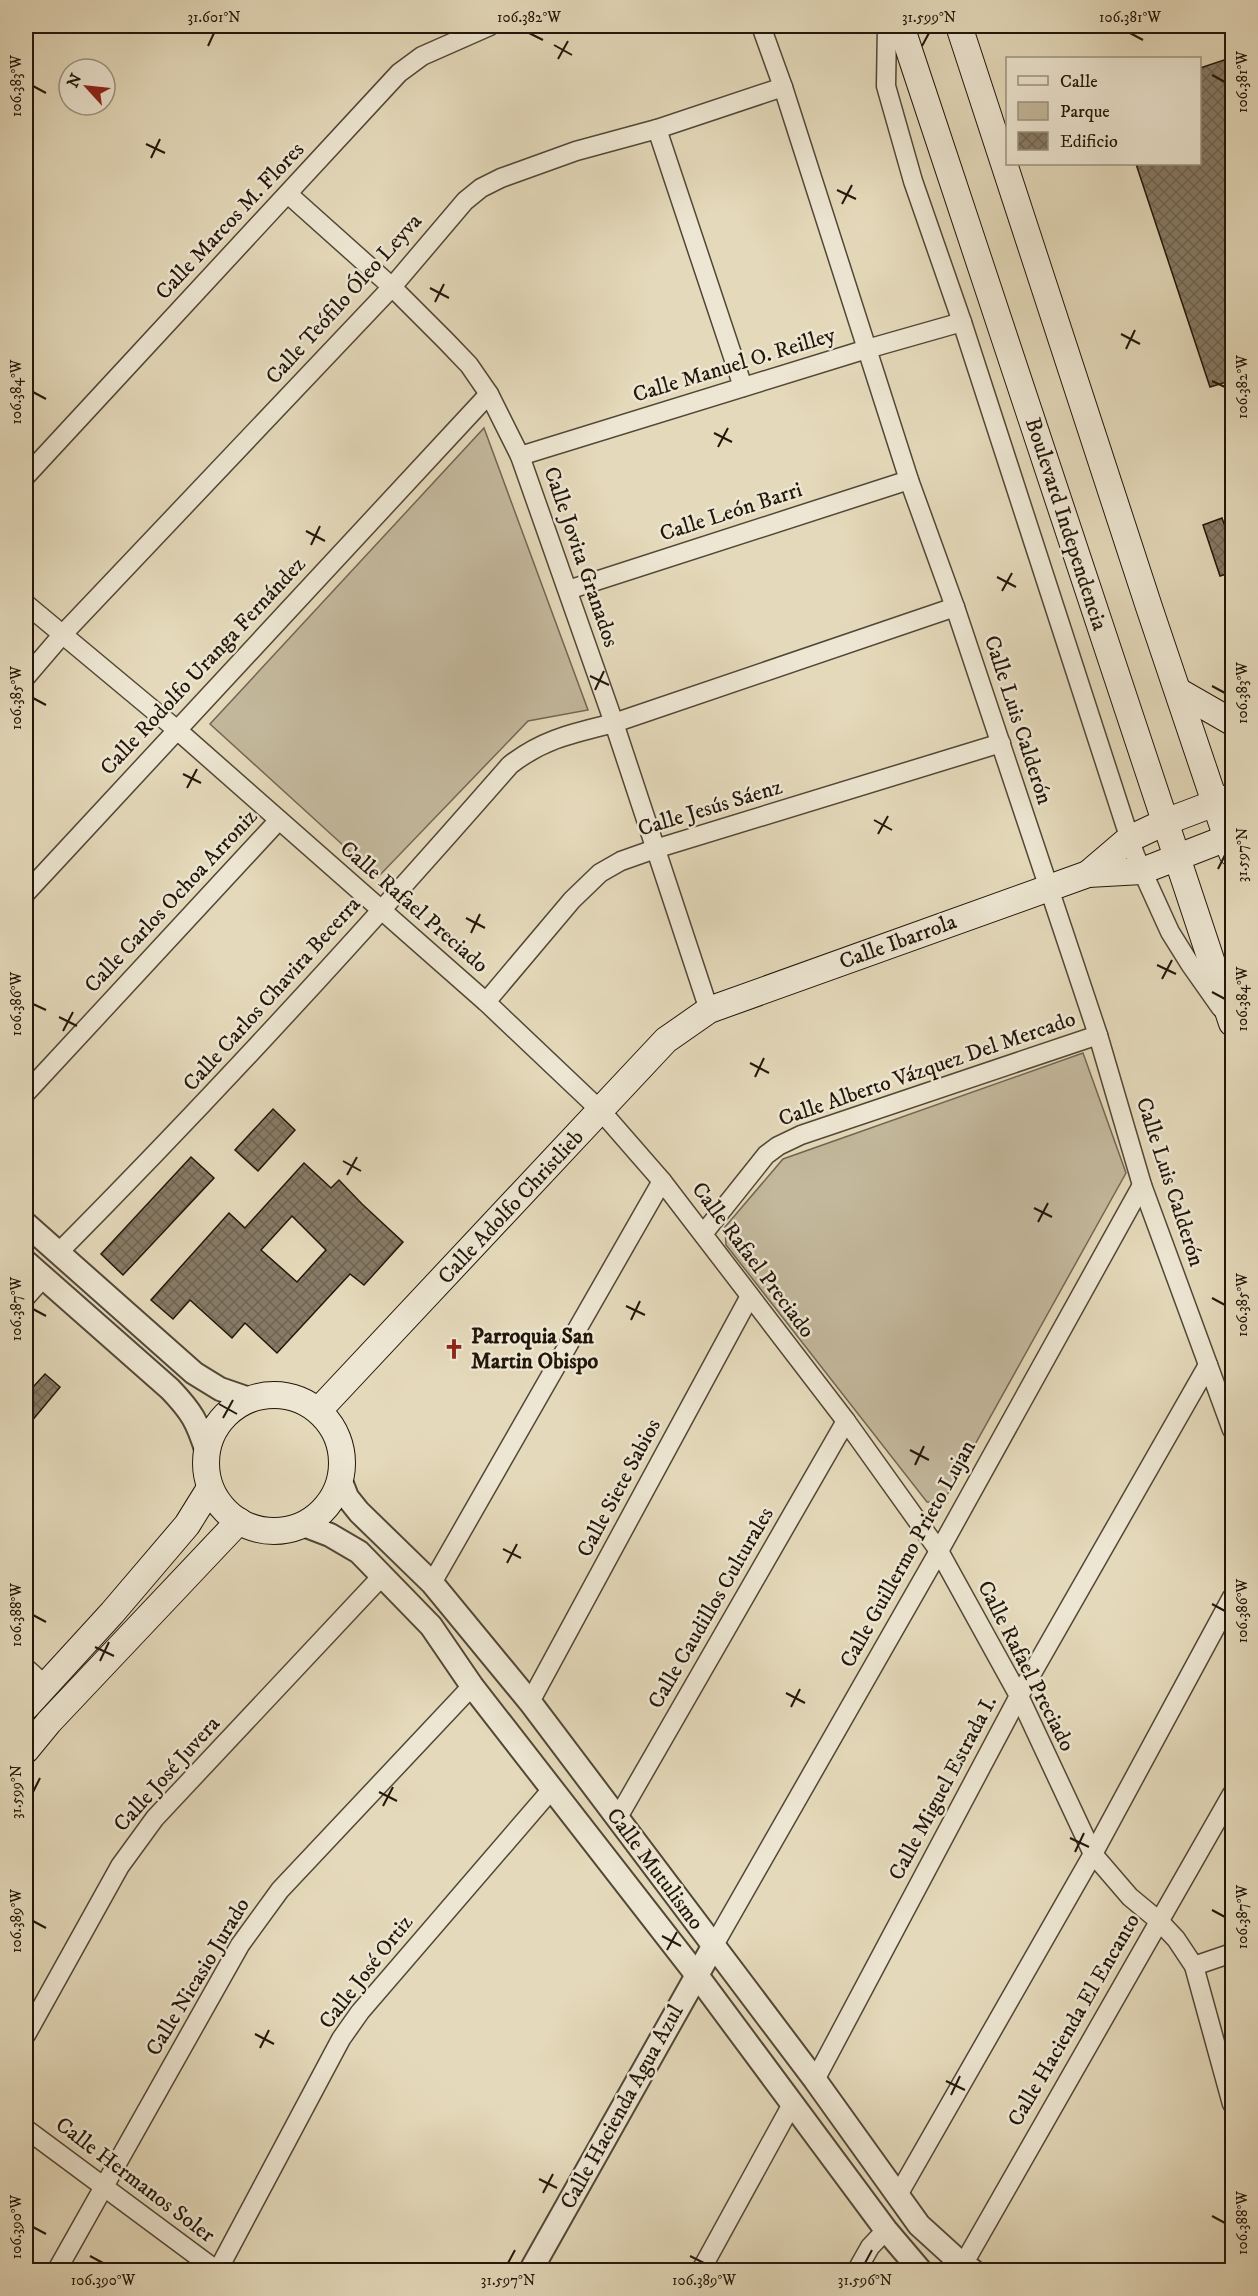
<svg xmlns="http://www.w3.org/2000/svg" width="1258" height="2296" font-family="'IM FELL DW Pica',serif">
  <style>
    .green { fill: #c3b89c; stroke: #726753; stroke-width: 1.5 }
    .building { fill: url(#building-cross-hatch); stroke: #22160a; stroke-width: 1.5; fill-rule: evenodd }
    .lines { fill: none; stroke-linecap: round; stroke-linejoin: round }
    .minor-casing { stroke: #524736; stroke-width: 21 }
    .tertiary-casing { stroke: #524736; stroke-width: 26 }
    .secondary-casing { stroke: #22160a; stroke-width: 28 }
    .minor { stroke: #ede6d2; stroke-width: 18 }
    .tertiary { stroke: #ede6d2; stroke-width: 22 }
    .secondary { stroke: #ede6d2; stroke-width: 26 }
    .ticks { fill: none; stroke: #22160a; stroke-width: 2 }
    .labels { text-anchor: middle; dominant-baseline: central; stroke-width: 5; stroke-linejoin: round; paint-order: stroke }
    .street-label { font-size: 22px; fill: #22160a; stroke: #ede6d2 }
    .poi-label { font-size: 22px; font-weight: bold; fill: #22160a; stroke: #ede6d2; text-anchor: start }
    .neatline { fill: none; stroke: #22160a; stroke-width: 2 }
    .ticks-label { font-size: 15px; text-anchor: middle; fill: #22160a }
  </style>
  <defs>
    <pattern id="building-cross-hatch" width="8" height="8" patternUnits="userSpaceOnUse" patternTransform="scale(1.5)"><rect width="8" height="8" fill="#877b66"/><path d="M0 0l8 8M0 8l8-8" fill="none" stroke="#6e6452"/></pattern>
  </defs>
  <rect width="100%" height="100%" fill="#e4d9ba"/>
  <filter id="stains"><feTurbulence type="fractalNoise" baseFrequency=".00333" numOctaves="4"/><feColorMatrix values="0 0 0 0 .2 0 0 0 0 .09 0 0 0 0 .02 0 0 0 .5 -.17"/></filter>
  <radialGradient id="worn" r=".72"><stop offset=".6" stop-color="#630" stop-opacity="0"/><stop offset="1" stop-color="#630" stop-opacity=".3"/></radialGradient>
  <g class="green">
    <path d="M484 428 588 710 528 721 378 877 210 724Z"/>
    <path d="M1083 1053 1126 1173 943 1502H927L726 1245 725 1227 783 1159Z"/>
  </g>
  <g class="building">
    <path d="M1233 57V380L1210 387 1136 164H1200V68Z"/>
    <path d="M1222 518 1233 549V572L1220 576 1203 525Z"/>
    <path d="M273 1109 295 1130 258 1171 235 1150Z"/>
    <path d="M191 1157 214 1178 123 1275 101 1254Z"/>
    <path d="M304 1163 331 1188 339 1180 362 1204 403 1242 364 1285 350 1274 277 1353 245 1323 232 1338 190 1300 173 1319 151 1300 229 1213 245 1228ZM292 1216 326 1250 297 1282 261 1250Z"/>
    <path d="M45 1374 60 1387 26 1428V1379L34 1386Z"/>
  </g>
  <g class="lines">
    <g class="minor-casing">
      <g id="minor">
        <path d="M761 26 783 87 909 480 955 607 1098 1035 1142 1185 1232 1430"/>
        <path d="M887 26 886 86 913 181 962 322 1135 855 1170 932 1190 964 1221 1008"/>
        <path d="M657 129 743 387"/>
        <path d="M288 194 392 287 446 341 469 365 489 394 520 456 614 723 709 1010"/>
        <path d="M520 456 867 349 962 322"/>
        <path d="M26 476 399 73 422 56 490 26"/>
        <path d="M568 590 909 480"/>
        <path d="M26 604 176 729 486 1002 601 1111 662 1181 846 1421 939 1551 1019 1696 1093 1854 1130 1897 1159 1921 1176 1939 1194 1966 1232 2104"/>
        <path d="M26 677 62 635 392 287 465 201 481 188 501 178 576 151 657 129 783 87"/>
        <path d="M26 893 489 394"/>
        <path d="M486 1002 572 900 600 873 621 861 655 849 1001 743"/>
        <path d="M26 1093 279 820"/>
        <path d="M703 1234 766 1155 778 1146 801 1135 1098 1035"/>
        <path d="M58 1253C214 1096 364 932 510 765 543 739 574 733 614 723L955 607"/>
        <path d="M26 1297 43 1278"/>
        <path d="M432 1583 662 1181"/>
        <path d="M26 1668 46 1686"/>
        <path d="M530 1702 750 1296"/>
        <path d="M617 1819 846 1421"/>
        <path d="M714 1945 939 1551 1142 1185"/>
        <path d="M1194 1966 1232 1953"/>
        <path d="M26 2035 120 1866 155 1818 383 1575"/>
        <path d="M815 2080 1019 1696 1208 1365"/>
        <path d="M26 2129 216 2270"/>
        <path d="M898 2195 1093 1854 1232 1597"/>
        <path d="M57 2270 240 1945 280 1890 472 1686"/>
        <path d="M218 2270 341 2039 360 2012 552 1789"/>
        <path d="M701 2270 792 2104"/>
        <path d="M857 2270 870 2247 886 2230"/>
        <path d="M960 2270 1232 1794"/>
      </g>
    </g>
    <g class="tertiary-casing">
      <g id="tertiary">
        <path d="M26 1224 194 1373 220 1389 249 1399"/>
        <path d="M26 1262 170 1389C192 1412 197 1421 207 1452"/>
        <path d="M340 1479 347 1497 359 1512 432 1583 530 1702 815 2080 919 2225 963 2265 972 2270"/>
        <path d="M304 1525 330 1535 359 1552 431 1626 472 1686 696 1974 886 2230 920 2270"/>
        <path d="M531 2270 714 1945"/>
      </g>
    </g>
    <g class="secondary-casing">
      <g id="secondary">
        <path d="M901 26 1232 1023"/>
        <path d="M959 26 1149 607 1232 853"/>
        <path d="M1178 691 1232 722"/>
        <path d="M1088 874 1129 839 1165 822 1231 797"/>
        <circle cx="274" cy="1463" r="68"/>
        <path d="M319 1410 666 1040 709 1010 1088 874 1142 871 1232 836"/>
        <path d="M26 1707 112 1613 187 1525 210 1488"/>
        <path d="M26 1750 49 1722 239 1521"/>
      </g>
    </g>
    <use href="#minor" class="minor"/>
    <use href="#tertiary" class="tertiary"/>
    <use href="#secondary" class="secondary"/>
  </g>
  <path class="ticks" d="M529 33 543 40M1130 33 1143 40M554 45 572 55M208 46 214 33M922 46 929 33M558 59 568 41M1212 75 1225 82M33 86 46 93M146 144 165 153M151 158 160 139M837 190 856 199M842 204 852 185M430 288 449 298M435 302 444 284M1121 334 1140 344M1126 349 1135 330M1212 381 1225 387M33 392 46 399M714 433 732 442M718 447 728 428M306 531 325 541M311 545 320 526M997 577 1016 587M1002 591 1012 573M590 676 609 685M1212 686 1225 693M595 690 604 671M33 698 46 705M183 774 201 783M187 788 197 769M874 820 892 830M878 834 888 816M1218 869 1225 855M466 918 485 928M471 933 480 914M1157 965 1176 974M1162 979 1172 960M1212 992 1225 999M33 1004 46 1010M59 1017 77 1026M63 1031 73 1012M750 1063 769 1073M755 1077 764 1058M343 1161 361 1171M347 1175 357 1157M1034 1208 1052 1217M1038 1222 1048 1203M1212 1298 1225 1305M626 1306 645 1315M33 1309 46 1316M631 1320 640 1301M219 1404 237 1414M223 1418 233 1400M910 1450 929 1460M915 1465 924 1446M503 1549 521 1558M507 1563 517 1544M1212 1604 1225 1611M33 1615 46 1622M95 1647 114 1656M100 1661 109 1642M786 1693 805 1703M791 1707 800 1689M33 1792 40 1778M379 1792 397 1801M383 1806 393 1787M1070 1838 1089 1847M1075 1852 1084 1833M1212 1910 1225 1917M33 1921 46 1928M662 1936 681 1946M667 1950 677 1932M255 2034 274 2044M260 2048 269 2030M946 2081 965 2090M951 2095 960 2076M539 2179 557 2188M543 2193 553 2174M1212 2216 1225 2223M33 2227 46 2234M90 2256 103 2263M690 2256 704 2263M508 2263 515 2250M865 2263 872 2250"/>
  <defs>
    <g id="church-bare" transform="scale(1.62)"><path d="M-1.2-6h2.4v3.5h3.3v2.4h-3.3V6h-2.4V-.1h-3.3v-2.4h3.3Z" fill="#8f2418" stroke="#ede6d2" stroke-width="2.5" paint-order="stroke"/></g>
  </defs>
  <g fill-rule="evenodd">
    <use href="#church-bare" x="454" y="1349"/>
  </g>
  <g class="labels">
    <g class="street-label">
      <text transform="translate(230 221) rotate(-47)">Calle Marcos M. Flores</text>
      <text transform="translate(344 299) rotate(-48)">Calle Teófilo Óleo Leyva</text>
      <text transform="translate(734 365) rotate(-17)">Calle Manuel O. Reilley</text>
      <text transform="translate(731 512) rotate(-18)">Calle León Barri</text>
      <text transform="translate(1066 524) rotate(72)">Boulevard Independencia</text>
      <text transform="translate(581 557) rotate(71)">Calle Jovita Granados</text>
      <text transform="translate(203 666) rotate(-47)">Calle Rodolfo Uranga Fernández</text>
      <text transform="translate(1018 720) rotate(72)">Calle Luis Calderón</text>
      <text transform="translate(710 808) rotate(-17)">Calle Jesús Sáenz</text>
      <text transform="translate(171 901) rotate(-47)">Calle Carlos Ochoa Arroniz</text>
      <text transform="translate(414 907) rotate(41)">Calle Rafael Preciado</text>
      <text transform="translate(898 942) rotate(-20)">Calle Ibarrola</text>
      <text transform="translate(272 994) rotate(-48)">Calle Carlos Chavira Becerra</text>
      <text transform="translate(927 1069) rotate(-19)">Calle Alberto Vázquez Del Mercado</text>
      <text transform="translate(1170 1182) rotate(72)">Calle Luis Calderón</text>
      <text transform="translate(511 1207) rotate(-47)">Calle Adolfo Christlieb</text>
      <text transform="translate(753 1260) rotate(53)">Calle Rafael Preciado</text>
      <text transform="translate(619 1488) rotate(-62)">Calle Siete Sabios</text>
      <text transform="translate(908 1554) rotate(-61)">Calle Guillermo Prieto Lujan</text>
      <text transform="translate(711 1608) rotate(-60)">Calle Caudillos Culturales</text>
      <text transform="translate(1026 1666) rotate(63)">Calle Rafael Preciado</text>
      <text transform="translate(167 1774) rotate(-48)">Calle José Juvera</text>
      <text transform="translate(943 1788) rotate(-62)">Calle Miguel Estrada I.</text>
      <text transform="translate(655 1869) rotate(53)">Calle Mutulismo</text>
      <text transform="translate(366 1972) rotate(-52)">Calle José Ortiz</text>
      <text transform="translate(198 1977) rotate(-59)">Calle Nicasio Jurado</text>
      <text transform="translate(1074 2020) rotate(-60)">Calle Hacienda El Encanto</text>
      <text transform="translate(622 2107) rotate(-61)">Calle Hacienda Agua Azul</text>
      <text transform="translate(135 2180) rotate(37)">Calle Hermanos Soler</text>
    </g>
    <g class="poi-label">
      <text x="471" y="1336">Parroquia San<tspan x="471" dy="25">Martin Obispo</tspan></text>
    </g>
  </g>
  <rect width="1258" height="2296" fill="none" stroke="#e4d9ba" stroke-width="66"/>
  <rect x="1006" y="57" width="195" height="108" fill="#ede6d2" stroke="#9c9382" stroke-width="1.5"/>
  <rect x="1018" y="76" width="30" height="9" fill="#ede6d2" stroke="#9c9382" stroke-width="1.5"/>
  <text x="1060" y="87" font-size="18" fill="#22160a">Calle</text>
  <rect x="1018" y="102" width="30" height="18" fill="#c3b89c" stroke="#9c9382" stroke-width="1.5"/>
  <text x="1060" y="117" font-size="18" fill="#22160a">Parque</text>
  <rect x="1018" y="132" width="30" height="18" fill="url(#building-cross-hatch)" stroke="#9c9382" stroke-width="1.5"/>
  <text x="1060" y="147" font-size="18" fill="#22160a">Edificio</text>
  <g transform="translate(87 87) rotate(297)"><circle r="28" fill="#ede6d2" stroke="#9c9382" stroke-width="1.5"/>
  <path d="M0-4.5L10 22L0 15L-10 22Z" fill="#8f2418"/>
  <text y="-9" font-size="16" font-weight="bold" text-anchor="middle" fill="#22160a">N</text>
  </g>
  <rect x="33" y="33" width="1192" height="2230" class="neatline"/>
  <g class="ticks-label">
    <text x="214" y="22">31.601°N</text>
    <text x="529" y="22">106.382°W</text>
    <text x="929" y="22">31.599°N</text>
    <text x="1130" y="22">106.381°W</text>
    <text transform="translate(1242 82) rotate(-90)" y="5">106.381°W</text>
    <text transform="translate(16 86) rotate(-90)" y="5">106.383°W</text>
    <text transform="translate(1242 387) rotate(-90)" y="5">106.382°W</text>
    <text transform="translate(16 392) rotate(-90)" y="5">106.384°W</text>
    <text transform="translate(1242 693) rotate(-90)" y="5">106.383°W</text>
    <text transform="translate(16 698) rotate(-90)" y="5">106.385°W</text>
    <text transform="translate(1242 855) rotate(-90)" y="5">31.597°N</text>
    <text transform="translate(1242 999) rotate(-90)" y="5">106.384°W</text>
    <text transform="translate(16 1004) rotate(-90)" y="5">106.386°W</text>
    <text transform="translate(1242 1305) rotate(-90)" y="5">106.385°W</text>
    <text transform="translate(16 1309) rotate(-90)" y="5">106.387°W</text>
    <text transform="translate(1242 1611) rotate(-90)" y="5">106.386°W</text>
    <text transform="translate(16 1615) rotate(-90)" y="5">106.388°W</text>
    <text transform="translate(16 1792) rotate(-90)" y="5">31.599°N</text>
    <text transform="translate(1242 1917) rotate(-90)" y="5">106.387°W</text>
    <text transform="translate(16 1921) rotate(-90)" y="5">106.389°W</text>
    <text transform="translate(1242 2223) rotate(-90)" y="5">106.388°W</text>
    <text transform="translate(16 2227) rotate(-90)" y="5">106.390°W</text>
    <text x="103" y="2285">106.390°W</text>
    <text x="508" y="2285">31.597°N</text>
    <text x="704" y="2285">106.389°W</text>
    <text x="865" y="2285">31.596°N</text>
  </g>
  <rect width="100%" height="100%" filter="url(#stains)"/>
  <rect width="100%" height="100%" fill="url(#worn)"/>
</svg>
